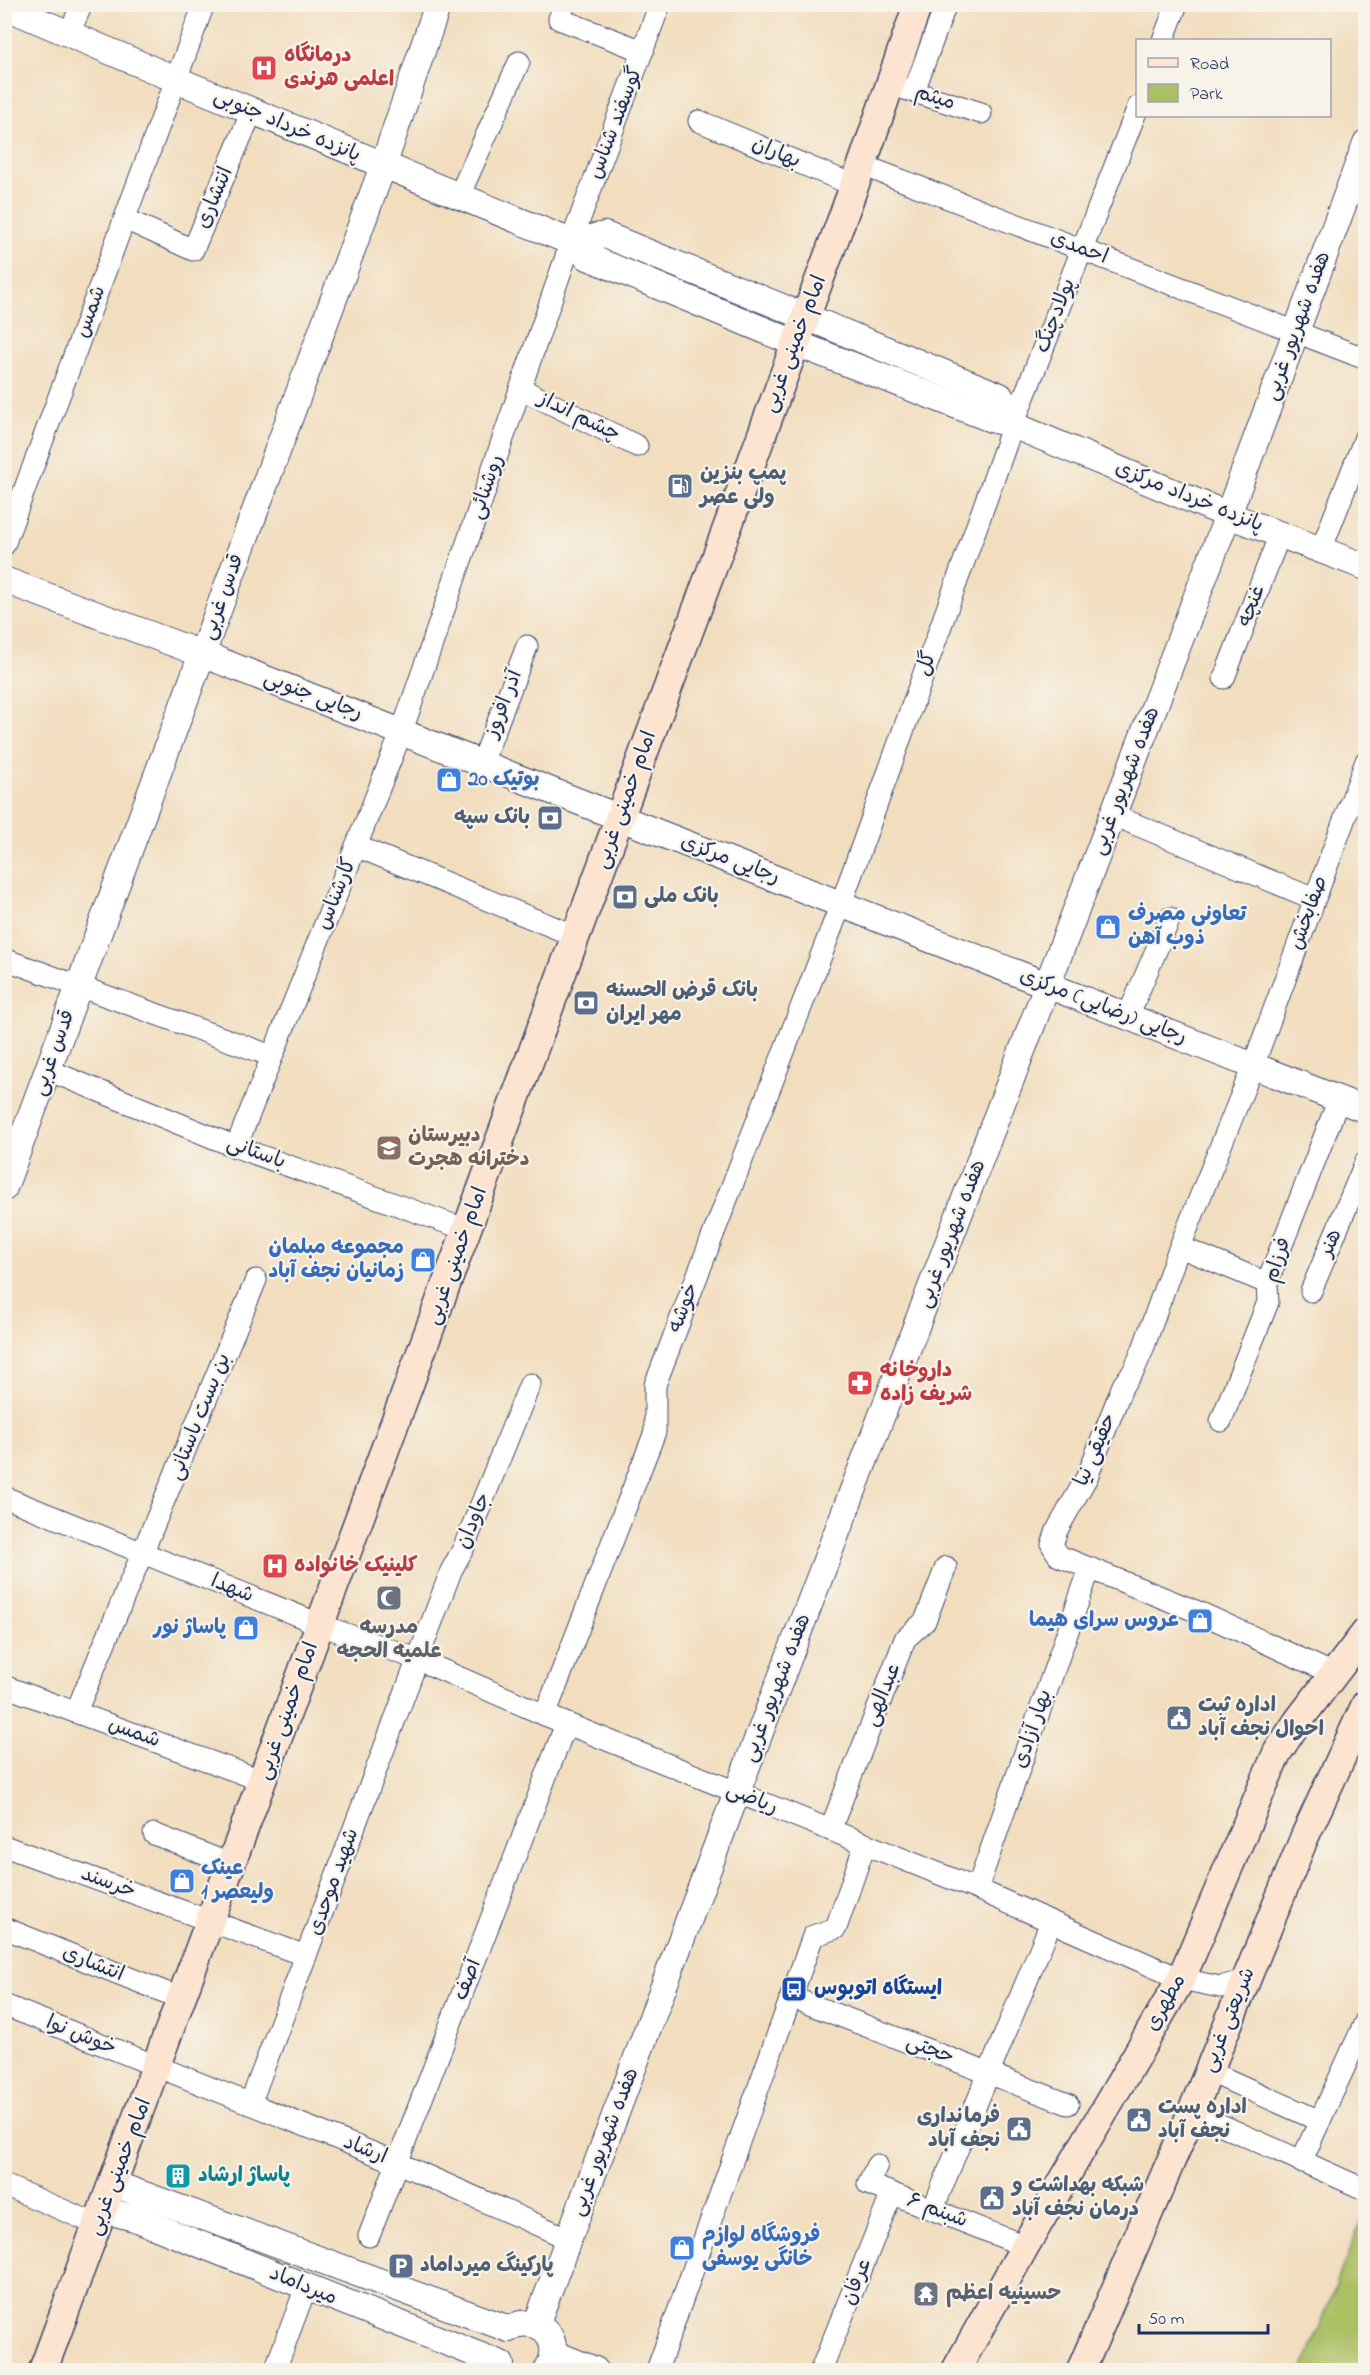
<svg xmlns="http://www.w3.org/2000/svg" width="1370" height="2375" font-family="'Indie Flower','Playpen Sans Arabic',sans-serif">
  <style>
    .green { fill: #abbf63; stroke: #637760; stroke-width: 1.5 }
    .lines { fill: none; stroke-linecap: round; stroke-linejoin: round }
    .minor-casing { stroke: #3b496c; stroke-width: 23 }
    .tertiary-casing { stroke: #3b496c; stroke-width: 28 }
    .secondary-casing { stroke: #3b496c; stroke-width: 31 }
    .minor { stroke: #fff; stroke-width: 21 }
    .tertiary { stroke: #fff; stroke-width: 26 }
    .secondary { stroke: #fde4d0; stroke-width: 28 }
    .labels { text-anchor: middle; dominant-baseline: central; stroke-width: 4.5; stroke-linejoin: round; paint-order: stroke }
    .health-label { font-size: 21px; font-weight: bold; fill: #be3a42; stroke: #f7f3e8; text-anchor: start }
    .street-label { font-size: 21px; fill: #1b2f5e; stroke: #f7f3e8 }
    .service-label { font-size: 21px; font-weight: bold; fill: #4e5e75; stroke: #f7f3e8; text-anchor: start }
    .shop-label { font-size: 21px; font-weight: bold; fill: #366cbe; stroke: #f7f3e8; text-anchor: start }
    .education-label { font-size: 21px; font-weight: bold; fill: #785e54; stroke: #f7f3e8; text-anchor: start }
    .worship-label { font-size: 21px; font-weight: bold; fill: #5b616d; stroke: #f7f3e8 }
    .transit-label { font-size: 21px; font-weight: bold; fill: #164399; stroke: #f7f3e8; text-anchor: start }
    .culture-label { font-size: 21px; font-weight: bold; fill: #0d838f; stroke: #f7f3e8; text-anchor: start }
  </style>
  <rect width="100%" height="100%" fill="#f7f3e8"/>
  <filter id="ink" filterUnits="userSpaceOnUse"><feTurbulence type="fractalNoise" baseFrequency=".0167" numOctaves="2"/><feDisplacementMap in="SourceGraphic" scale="12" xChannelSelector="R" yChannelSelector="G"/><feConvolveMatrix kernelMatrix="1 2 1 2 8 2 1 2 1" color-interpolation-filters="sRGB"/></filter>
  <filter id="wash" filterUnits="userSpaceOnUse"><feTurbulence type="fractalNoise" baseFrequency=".008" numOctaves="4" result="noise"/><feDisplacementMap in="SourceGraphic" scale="24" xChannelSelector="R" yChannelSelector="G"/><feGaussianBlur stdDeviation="1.35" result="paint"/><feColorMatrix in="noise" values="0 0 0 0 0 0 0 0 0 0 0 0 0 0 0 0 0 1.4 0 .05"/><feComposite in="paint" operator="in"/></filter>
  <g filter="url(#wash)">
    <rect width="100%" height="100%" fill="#f2ddbe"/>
    <path class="green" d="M1365 2210V2370H1303Z"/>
  </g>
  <g filter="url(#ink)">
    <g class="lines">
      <g class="minor-casing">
        <g id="minor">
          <path d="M565 4 559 19 643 51"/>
          <path d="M69 34 82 4"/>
          <path d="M1163 40 1177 4"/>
          <path d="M889 84 981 113"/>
          <path d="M914 91 946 4"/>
          <path d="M699 121 853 185"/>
          <path d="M862 165 1366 359"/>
          <path d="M459 196 519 62"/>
          <path d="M125 219 193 250 252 111"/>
          <path d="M521 389 637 446"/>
          <path d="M4 545 204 4"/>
          <path d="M1321 550 1366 435"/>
          <path d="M1224 678 1280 534"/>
          <path d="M482 763 527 646"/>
          <path d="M1113 815 1314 899"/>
          <path d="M356 846 575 936"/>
          <path d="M4 959 272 1056"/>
          <path d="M1128 1016 1170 918"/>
          <path d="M48 1070 236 1147 467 1230"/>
          <path d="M236 1147 402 731 571 242 660 4"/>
          <path d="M1180 1247 1267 1283"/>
          <path d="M1311 1291 1366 1161"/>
          <path d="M1221 1421 1268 1302 1267 1283 1339 1099"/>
          <path d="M4 1497 329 1628 417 1659 545 1715 977 1889 1181 1979 1220 1987 1239 1982 1249 1972"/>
          <path d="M1334 1674 1203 1614 1059 1556 1052 1545 1057 1530 1087 1477 1123 1385 1134 1370 1143 1349 1175 1259 1253 1066 1366 761"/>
          <path d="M4 1686 263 1781"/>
          <path d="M76 1712 256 1280"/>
          <path d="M545 1715 655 1432V1385L841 904 1013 425 1138 107"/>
          <path d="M830 1830 905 1639 925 1621 946 1567"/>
          <path d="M154 1834 232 1865"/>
          <path d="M4 1846 306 1956"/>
          <path d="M977 1889 1090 1568"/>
          <path d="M4 1928 182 1999"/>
          <path d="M791 1997 1068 2104"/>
          <path d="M4 2005 398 2163 569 2239"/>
          <path d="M1208 2071 1320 2121"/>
          <path d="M250 2104 451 1571 463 1549 530 1384"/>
          <path d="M1192 2112 1366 2190"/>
          <path d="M1301 2162 1366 2020"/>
          <path d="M877 2165 868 2184 1025 2246"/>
          <path d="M4 2185 98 2225"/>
          <path d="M933 2209 1051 1922"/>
          <path d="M369 2236 566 1724"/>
          <path d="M275 2370 306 2287"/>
          <path d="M657 2370 813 1936 836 1928 865 1844"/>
          <path d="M821 2370 892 2193"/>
        </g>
      </g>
      <g class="tertiary-casing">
        <g id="tertiary">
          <path d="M4 6 177 80 571 242 588 257 795 343 991 419 1013 425 1228 515 1366 567"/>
          <path d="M571 242 605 235 1000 396 1013 425"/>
          <path d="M4 580 202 654 1366 1110"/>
          <path d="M4 1188 383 166 438 4"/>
          <path d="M114 2184 509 2329"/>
          <path d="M104 2210 134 2218 501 2364"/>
          <path d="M520 2324C549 2319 562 2348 547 2370"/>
          <path d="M536 2325 737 1792 1228 515 1366 143"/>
          <path d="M555 2354 595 2370"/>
        </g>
      </g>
      <g class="secondary-casing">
        <g id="secondary">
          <path d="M43 2370 862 165 918 4"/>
          <path d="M956 2370 1025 2246 1181 1979 1277 1753 1298 1721 1366 1632"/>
          <path d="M1081 2370 1192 2112 1305 1836 1366 1704"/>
        </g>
      </g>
      <use href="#minor" class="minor"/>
      <use href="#tertiary" class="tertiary"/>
      <use href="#secondary" class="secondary"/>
    </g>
  </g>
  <defs>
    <g id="hospital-square" transform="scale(1.35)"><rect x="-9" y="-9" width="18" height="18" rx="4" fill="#e0444e" stroke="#f7f3e8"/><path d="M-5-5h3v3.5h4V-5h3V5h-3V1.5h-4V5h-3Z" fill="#fff"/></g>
    <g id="fuel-square" transform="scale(1.35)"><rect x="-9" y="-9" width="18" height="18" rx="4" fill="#5c6f8a" stroke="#f7f3e8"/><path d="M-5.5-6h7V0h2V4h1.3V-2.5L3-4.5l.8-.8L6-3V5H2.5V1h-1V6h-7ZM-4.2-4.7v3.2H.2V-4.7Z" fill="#fff"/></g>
    <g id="shop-square" transform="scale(1.35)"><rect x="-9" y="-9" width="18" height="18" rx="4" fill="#3f7fe0" stroke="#f7f3e8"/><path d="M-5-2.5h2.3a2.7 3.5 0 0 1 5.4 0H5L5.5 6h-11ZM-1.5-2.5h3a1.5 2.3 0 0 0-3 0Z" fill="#fff"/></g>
    <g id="bank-square" transform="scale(1.35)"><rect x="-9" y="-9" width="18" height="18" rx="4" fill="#5c6f8a" stroke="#f7f3e8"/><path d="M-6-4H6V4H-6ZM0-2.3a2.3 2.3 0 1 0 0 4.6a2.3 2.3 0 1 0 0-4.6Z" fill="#fff"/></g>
    <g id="school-square" transform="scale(1.35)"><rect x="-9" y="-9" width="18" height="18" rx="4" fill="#8d6e63" stroke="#f7f3e8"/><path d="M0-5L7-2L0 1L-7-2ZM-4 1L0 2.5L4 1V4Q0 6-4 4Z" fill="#fff"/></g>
    <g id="pharmacy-square" transform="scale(1.35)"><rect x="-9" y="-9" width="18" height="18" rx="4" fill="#e0444e" stroke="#f7f3e8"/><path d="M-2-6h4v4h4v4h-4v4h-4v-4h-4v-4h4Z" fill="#fff"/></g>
    <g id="mosque-square" transform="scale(1.35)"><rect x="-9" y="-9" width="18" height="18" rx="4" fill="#6b7280" stroke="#f7f3e8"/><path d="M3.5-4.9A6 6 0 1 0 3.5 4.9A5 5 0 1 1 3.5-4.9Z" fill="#fff"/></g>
    <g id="civic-square" transform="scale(1.35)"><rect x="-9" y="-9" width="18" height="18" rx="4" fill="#5c6f8a" stroke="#f7f3e8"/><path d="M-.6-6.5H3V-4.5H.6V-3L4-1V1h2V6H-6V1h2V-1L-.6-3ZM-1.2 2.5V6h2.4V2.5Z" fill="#fff"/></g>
    <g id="bus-square" transform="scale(1.35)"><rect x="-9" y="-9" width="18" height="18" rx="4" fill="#1a4fb4" stroke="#f7f3e8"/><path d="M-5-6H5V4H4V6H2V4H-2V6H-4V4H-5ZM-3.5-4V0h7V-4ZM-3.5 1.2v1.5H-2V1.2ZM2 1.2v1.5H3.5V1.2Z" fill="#fff"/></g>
    <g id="building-square" transform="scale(1.35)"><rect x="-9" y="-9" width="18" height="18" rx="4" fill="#0f9aa8" stroke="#f7f3e8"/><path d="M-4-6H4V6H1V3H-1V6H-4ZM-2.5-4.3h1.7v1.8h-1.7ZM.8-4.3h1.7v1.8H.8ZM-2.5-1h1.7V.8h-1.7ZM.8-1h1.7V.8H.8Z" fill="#fff"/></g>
    <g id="parking-square" transform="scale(1.35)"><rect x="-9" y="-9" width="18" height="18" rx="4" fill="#5c6f8a" stroke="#f7f3e8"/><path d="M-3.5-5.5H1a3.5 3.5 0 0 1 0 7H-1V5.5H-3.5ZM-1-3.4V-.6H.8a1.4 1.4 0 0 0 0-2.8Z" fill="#fff"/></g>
    <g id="temple-square" transform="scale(1.35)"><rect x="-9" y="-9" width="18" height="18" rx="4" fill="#6b7280" stroke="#f7f3e8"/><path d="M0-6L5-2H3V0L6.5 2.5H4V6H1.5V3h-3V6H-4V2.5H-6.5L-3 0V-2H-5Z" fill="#fff"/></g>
  </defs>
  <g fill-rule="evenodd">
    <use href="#hospital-square" x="264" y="68"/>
    <use href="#fuel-square" x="680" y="486"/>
    <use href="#shop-square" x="449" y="780"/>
    <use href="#bank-square" x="550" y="818"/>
    <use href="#bank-square" x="625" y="897"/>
    <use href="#shop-square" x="1108" y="927"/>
    <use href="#bank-square" x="586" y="1003"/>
    <use href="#school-square" x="389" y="1148"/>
    <use href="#shop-square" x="423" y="1260"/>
    <use href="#pharmacy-square" x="860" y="1383"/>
    <use href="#hospital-square" x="275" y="1566"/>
    <use href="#mosque-square" x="389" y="1598"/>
    <use href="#shop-square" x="1200" y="1621"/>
    <use href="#shop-square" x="246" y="1628"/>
    <use href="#civic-square" x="1179" y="1718"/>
    <use href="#shop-square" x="182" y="1881"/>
    <use href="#bus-square" x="794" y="1989"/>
    <use href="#civic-square" x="1139" y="2120"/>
    <use href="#civic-square" x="1019" y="2129"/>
    <use href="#building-square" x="178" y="2176"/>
    <use href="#civic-square" x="992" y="2198"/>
    <use href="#shop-square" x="682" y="2248"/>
    <use href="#parking-square" x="401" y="2266"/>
    <use href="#temple-square" x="926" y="2294"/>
  </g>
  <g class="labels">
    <g class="health-label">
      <text x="284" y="56">درمانگاه<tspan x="284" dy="24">اعلمی هرندی</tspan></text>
      <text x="880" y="1371">داروخانه<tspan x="880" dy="24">شریف زاده</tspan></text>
      <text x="294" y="1566">کلینیک خانواده</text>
    </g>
    <g class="street-label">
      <text transform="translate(935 98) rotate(18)">میثم</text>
      <text transform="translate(616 123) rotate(-69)">گوسفند شناس</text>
      <text transform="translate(287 126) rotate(23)">پانزده خرداد جنوبی</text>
      <text transform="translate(776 153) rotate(23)">بهاران</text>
      <text transform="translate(215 198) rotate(-67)">انتشاری</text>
      <text transform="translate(1079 248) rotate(21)">احمدی</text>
      <text transform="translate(91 312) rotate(-70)">شمس</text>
      <text transform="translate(1056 316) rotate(-69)">پولادچنگ</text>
      <text transform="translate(1298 326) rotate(-70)">هفده شهریور غربی</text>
      <text transform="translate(795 344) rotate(-69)">امام خمینی غربی</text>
      <text transform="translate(579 417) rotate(26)">چشم انداز</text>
      <text transform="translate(487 487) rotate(-71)">روشنائی</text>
      <text transform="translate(1189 497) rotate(22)">پانزده خرداد مرکزی</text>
      <text transform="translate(223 597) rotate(-70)">قدس غربی</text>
      <text transform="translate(1252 606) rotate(-69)">غنچه</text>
      <text transform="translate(927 664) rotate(-70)">گل</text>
      <text transform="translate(313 696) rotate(21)">رجایی جنوبی</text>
      <text transform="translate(504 704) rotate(-69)">آذر افروز</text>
      <text transform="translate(1126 781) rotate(-69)">هفده شهریور غربی</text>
      <text transform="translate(626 800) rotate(-70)">امام خمینی غربی</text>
      <text transform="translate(730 860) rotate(21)">رجایی مرکزی</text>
      <text transform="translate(337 894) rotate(-68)">کارشناس</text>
      <text transform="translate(1309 913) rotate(-70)">صفابخش</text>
      <text transform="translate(1103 1007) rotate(21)">رجایی (رضایی) مرکزی</text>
      <text transform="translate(54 1053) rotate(-70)">قدس غربی</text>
      <text transform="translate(256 1153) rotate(20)">باستانی</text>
      <text transform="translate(952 1234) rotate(-69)">هفده شهریور غربی</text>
      <text transform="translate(1331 1243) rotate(-67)">هنر</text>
      <text transform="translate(457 1256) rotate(-70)">امام خمینی غربی</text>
      <text transform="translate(1278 1260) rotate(-72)">فرزام</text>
      <text transform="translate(684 1308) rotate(-69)">خوشه</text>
      <text transform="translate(200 1417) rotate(-68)">بن بست باستانی</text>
      <text transform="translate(1096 1450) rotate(-67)">حقیقی نیا</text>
      <text transform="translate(474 1521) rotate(-67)">جاودان</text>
      <text transform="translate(232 1589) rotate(22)">شهدا</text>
      <text transform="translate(777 1688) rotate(-69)">هفده شهریور غربی</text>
      <text transform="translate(883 1695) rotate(-68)">عبدالهی</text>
      <text transform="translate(288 1711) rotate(-70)">امام خمینی غربی</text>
      <text transform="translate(1033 1729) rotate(-71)">بهار آزادی</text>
      <text transform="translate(134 1733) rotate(20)">شمس</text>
      <text transform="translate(752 1799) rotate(22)">ریاضی</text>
      <text transform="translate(334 1882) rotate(-70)">شهید موحدی</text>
      <text transform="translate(108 1883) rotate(20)">خرسند</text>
      <text transform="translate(93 1964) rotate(22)">انتشاری</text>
      <text transform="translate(468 1980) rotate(-69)">آصف</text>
      <text transform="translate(1166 2003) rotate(-61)">مطهری</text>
      <text transform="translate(1229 2020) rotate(-68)">شریعتی غربی</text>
      <text transform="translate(81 2036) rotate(22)">خوش نوا</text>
      <text transform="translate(930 2050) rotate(21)">حجتی</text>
      <text transform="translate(605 2142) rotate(-69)">هفده شهریور غربی</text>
      <text transform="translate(365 2150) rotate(22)">ارشاد</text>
      <text transform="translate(120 2167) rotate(-69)">امام خمینی غربی</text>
      <text transform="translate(937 2211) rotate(21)">شبنم ۶</text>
      <text transform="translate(857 2282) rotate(-68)">عرفان</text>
      <text transform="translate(303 2286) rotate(22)">میرداماد</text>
    </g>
    <g class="service-label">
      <text x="700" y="474">پمپ بنزین<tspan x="700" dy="24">ولی عصر</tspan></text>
      <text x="530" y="818" text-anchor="end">بانک سپه</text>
      <text x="644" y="897">بانک ملی</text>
      <text x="606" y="991">بانک قرض الحسنه<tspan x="606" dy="24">مهر ایران</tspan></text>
      <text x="1198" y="1706">اداره ثبت<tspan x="1198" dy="24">احوال نجف آباد</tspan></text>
      <text x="1158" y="2108">اداره پست<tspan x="1158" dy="24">نجف آباد</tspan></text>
      <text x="1000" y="2117" text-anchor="end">فرمانداری<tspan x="1000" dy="24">نجف آباد</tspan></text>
      <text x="1012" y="2186">شبکه بهداشت و<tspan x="1012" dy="24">درمان نجف آباد</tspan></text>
      <text x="420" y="2266">پارکینگ میرداماد</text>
    </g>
    <g class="shop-label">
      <text x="468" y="780">بوتیک 20</text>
      <text x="1128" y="915">تعاونی مصرف<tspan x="1128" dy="24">ذوب آهن</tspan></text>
      <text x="404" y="1248" text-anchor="end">مجموعه مبلمان<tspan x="404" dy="24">زمانیان نجف آباد</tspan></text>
      <text x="1180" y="1621" text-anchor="end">عروس سرای هیما</text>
      <text x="226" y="1628" text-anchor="end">پاساژ نور</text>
      <text x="201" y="1869">عینک<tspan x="201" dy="24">ولیعصر 1</tspan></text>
      <text x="702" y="2236">فروشگاه لوازم<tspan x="702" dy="24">خانگی یوسفی</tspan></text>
    </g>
    <g class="education-label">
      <text x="408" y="1136">دبیرستان<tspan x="408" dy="24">دخترانه هجرت</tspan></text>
    </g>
    <g class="worship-label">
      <text x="389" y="1628">مدرسه<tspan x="389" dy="24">علمیه الحجه</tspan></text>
      <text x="946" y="2294" text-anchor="start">حسینیه اعظم</text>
    </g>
    <g class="transit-label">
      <text x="814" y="1989">ایستگاه اتوبوس</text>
    </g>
    <g class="culture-label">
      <text x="198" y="2176">پاساژ ارشاد</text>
    </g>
  </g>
  <rect width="1370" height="2375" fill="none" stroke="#f7f3e8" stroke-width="24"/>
  <rect x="1136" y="39" width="195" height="78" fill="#f7f3e8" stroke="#9fa5b1" stroke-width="1.5"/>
  <rect x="1148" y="58" width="30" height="9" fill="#fde4d0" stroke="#9fa5b1" stroke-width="1.5"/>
  <text x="1190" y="69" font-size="18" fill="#1b2f5e">Road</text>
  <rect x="1148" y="84" width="30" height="18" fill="#abbf63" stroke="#9fa5b1" stroke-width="1.5"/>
  <text x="1190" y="99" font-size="18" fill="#1b2f5e">Park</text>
  <path d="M1139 2324v9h129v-9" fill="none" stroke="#1b2f5e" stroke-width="3"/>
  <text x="1148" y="2324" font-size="18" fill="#1b2f5e" stroke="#f7f3e8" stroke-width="4.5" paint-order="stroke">50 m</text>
</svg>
